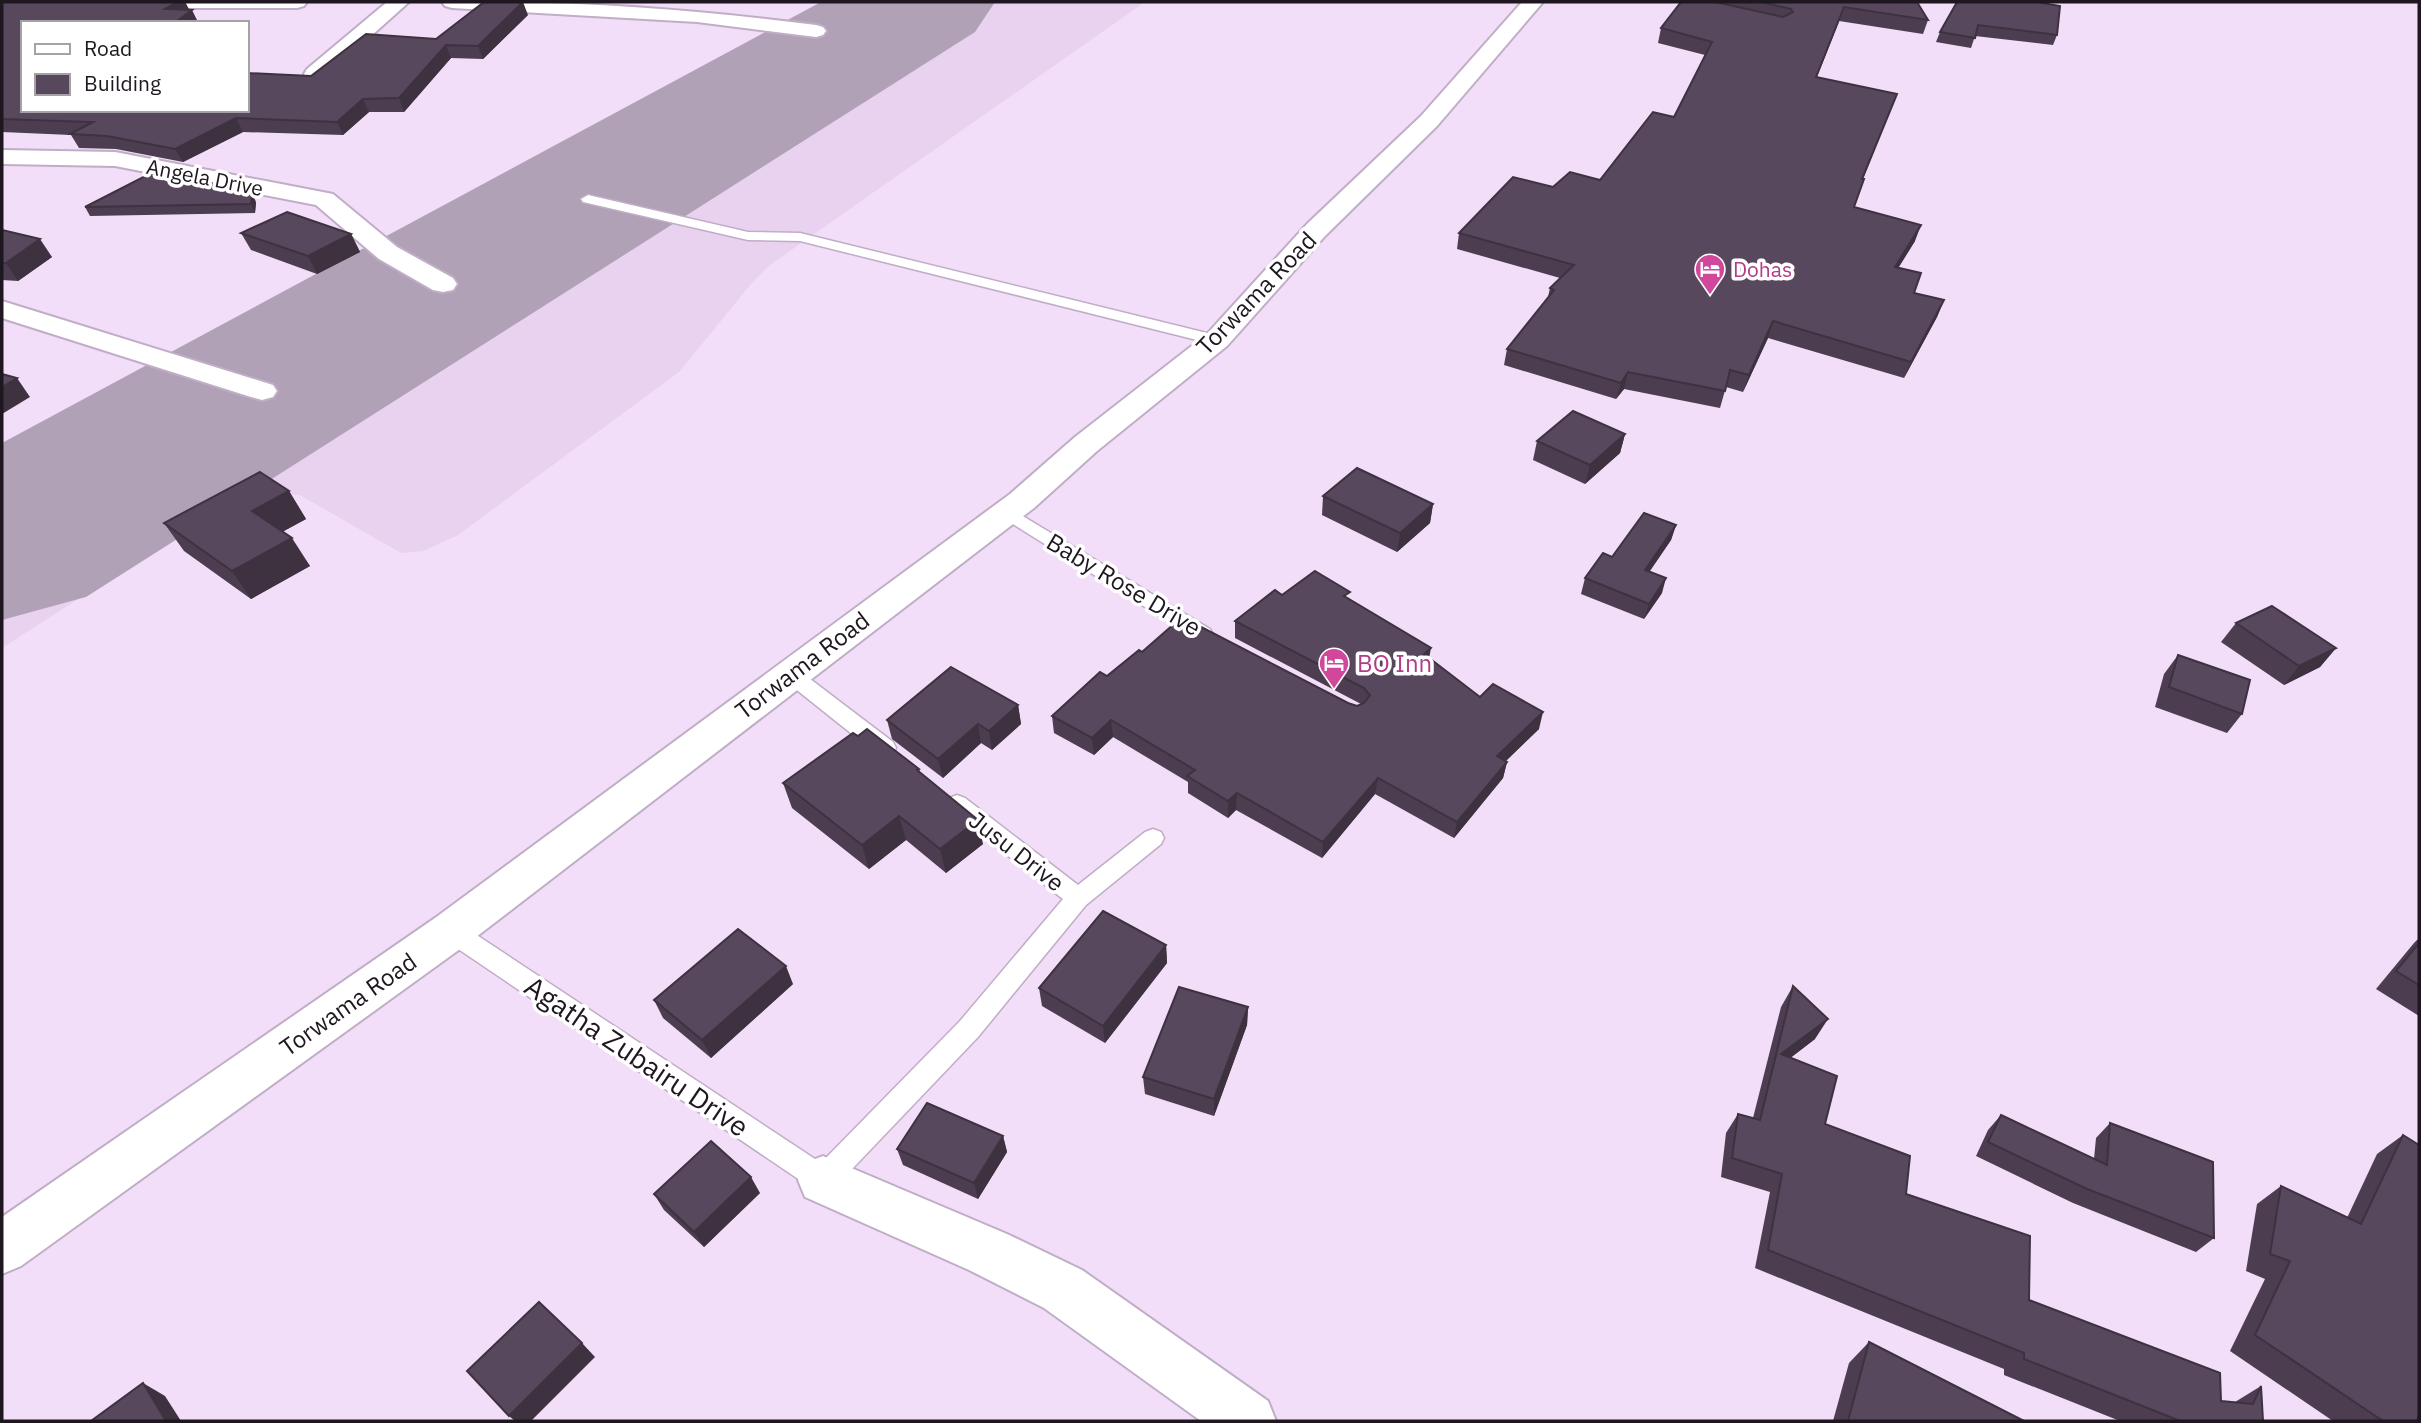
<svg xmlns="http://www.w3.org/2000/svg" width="2421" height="1423" font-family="'IBM Plex Sans',sans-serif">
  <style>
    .built { fill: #e9d1f0 }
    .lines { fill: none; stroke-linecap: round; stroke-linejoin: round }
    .runway { fill: #b1a1b6; fill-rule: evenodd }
    .lane-casing { stroke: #c0adc6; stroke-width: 3 }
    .street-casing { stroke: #c0adc6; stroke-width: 4 }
    .secondary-casing { stroke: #c0adc6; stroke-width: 4 }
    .lane { fill: #fff; fill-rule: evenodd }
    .street { fill: #fff; fill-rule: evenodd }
    .secondary { fill: #fff; fill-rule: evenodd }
    .wall { fill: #4c3e50 }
    .shaded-wall { fill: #3e3241 }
    .building { fill: #58485d; stroke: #3e3241; stroke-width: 2 }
    .labels { text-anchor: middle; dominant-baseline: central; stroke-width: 7; stroke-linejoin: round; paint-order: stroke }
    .far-street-label { font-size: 21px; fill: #1e171f; stroke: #fff }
    .far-hotel-label { font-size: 21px; fill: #b23c85; stroke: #fff; text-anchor: start }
    .street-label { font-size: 24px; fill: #1e171f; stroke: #fff }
    .hotel-label { font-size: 24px; fill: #b23c85; stroke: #fff; text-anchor: start }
    .near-street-label { font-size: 28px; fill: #1e171f; stroke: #fff }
  </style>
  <rect width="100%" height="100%" fill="#f2def8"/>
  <path class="built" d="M864 2H1145L770 265 751 284 679 372 458 535 423 551 401 553 300 495 283 494 178 535 2 648V450L378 254 788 49Z"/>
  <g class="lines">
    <path class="runway" d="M821 2H995L975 32 86 597 2 620V443Z"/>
    <g class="lane-casing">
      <g id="lane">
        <path d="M588 195 748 232 800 233 1223 337 1225 340 1217 345 800 241 748 240 583 202 581 199Z"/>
        <path d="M1006 506 1210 629 1213 634 1210 639H1196L1000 516 997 512 1000 508Z"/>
        <path d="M790 667 797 669 893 742 896 748 893 754 885 756 877 754 783 679 780 674 783 669Z"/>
        <path d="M957 795 965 798 1078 885 1145 832 1153 829 1161 832 1164 838 1161 844 1086 905 978 1037 833 1189 823 1193 813 1189 442 938 439 931 442 924 451 921 460 924 821 1163 960 1021 1063 899 949 810 946 804 949 798Z"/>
      </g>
    </g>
    <g class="street-casing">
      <g id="street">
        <path d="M161 2H307L304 6 297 8H171L164 6Z"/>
        <path d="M387 2H409L323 79H307L304 74 307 69Z"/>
        <path d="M442 2C567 0 692 9 816 25L823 27 826 31 823 35 816 37 697 22 452 8 445 6Z"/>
        <path d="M2 150 115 152 333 194 397 247 453 278 457 284 453 290 443 292 433 290 379 259 316 205 115 166 2 164Z"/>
        <path d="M2 301 273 385 277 391 273 397 262 400 251 397 2 318Z"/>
        <path d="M823 1156 1007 1234 1082 1270 1268 1401 1276 1421H1201L1044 1308 969 1270 805 1197 798 1180 805 1163Z"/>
      </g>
    </g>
    <g class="secondary-casing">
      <path id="secondary" d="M1522 2H1543L1437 126 1325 236 1227 346 1097 451 1034 508 467 944 21 1266 2 1274V1217L435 918 1010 494 1075 437 1207 334 1307 224 1421 116Z"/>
    </g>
    <use href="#lane" class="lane"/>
    <use href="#street" class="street"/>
    <use href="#secondary" class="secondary"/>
  </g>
  <g class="wall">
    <path d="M2 2H185L189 10 198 22 23 23V110L311 76 436 39 528 15 483 59 451 58 404 112H369L343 135 243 132 183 162 116 149 79 148 71 135 2 132Z"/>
    <path d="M1681 2H1917L1928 20 1923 34 1839 21 1817 77 1897 94 1863 179 1854 207 1915 241 1898 268 1914 293 1944 300 1937 317 1904 378 1768 338 1743 392 1726 387 1720 408 1624 389 1616 399 1504 365 1507 349 1548 297 1550 288 1560 278 1457 249 1459 233 1553 187 1600 180 1674 117 1705 55 1658 43 1661 28Z"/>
    <path d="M1957 2 2057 35 2053 45 1975 36 1971 48 1936 42 1940 32Z"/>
    <path d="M256 202 255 213 90 216 85 207Z"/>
    <path d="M2 230 52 257 18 281 2 280Z"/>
    <path d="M241 233 351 234 360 252 317 274 251 250Z"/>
    <path d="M1625 434 1620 453 1585 484 1533 460 1537 441Z"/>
    <path d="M289 491 306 519 282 532 310 566 251 599 184 551 164 523Z"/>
    <path d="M1323 496 1433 504 1430 523 1397 552 1322 515Z"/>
    <path d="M1676 525 1671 540 1650 571 1662 593 1644 619 1581 594 1585 578 1612 557Z"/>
    <path d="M1282 595 1349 599 1480 697 1539 729 1506 761 1507 762 1503 778 1454 838 1375 794 1322 858 1236 810 1228 818 1188 793V782L1113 737 1094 755 1054 733 1052 716 1142 652 1357 706 1361 704 1235 638V621Z"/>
    <path d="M2236 623 2336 648 2320 667 2284 685 2221 642Z"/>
    <path d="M2178 655 2242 714 2227 733 2155 707 2164 674Z"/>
    <path d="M1018 705 1021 724 992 750 981 743 943 778 892 739 887 720Z"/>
    <path d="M858 736 919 769 920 772 983 844 946 873 906 840 869 869 792 808 783 783Z"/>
    <path d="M2419 938V1016L2376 989 2414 943Z"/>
    <path d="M1166 945 1167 963 1105 1043 1042 1006 1039 988Z"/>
    <path d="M793 984 711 1058 663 1018 654 1000Z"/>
    <path d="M1793 986 1815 1039 1790 1058 1825 1124 2029 1300 2221 1401 2235 1402 2261 1386 2263 1421H2120L2004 1375V1369L1755 1268 1770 1192 1721 1177 1726 1133 1738 1114 1753 1118 1781 1007Z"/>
    <path d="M1248 1007 1247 1025 1214 1116 1145 1094 1143 1077Z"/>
    <path d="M2001 1115 2094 1159 2096 1138 2110 1123 2214 1238 2196 1252 2073 1203 1976 1156 1988 1130Z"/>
    <path d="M2403 1135 2417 1421H2333L2230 1351 2265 1279 2246 1271 2257 1204 2281 1186 2347 1218 2377 1154Z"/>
    <path d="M1003 1136 1007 1152 978 1199 903 1165 897 1149Z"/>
    <path d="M760 1193 704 1247 664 1210 654 1194Z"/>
    <path d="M1869 1342 2024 1421H1833L1849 1363Z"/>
  </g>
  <g class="shaded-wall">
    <path d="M177 2H185L190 11 165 9Z"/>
    <path d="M523 2 528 15 483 59 478 46Z"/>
    <path d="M1844 7 1839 21 1811 91 1816 77Z"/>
    <path d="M192 10 198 22V23H174Z"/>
    <path d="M446 45 451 58 404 112 399 98Z"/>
    <path d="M363 99 369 112 343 135 337 122Z"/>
    <path d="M236 118 243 132 183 162 175 149Z"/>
    <path d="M252 193 256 202 255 213 251 204Z"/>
    <path d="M1921 225 1915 241 1889 283 1895 267Z"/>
    <path d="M351 234 360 252 317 274 308 256Z"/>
    <path d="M40 239 52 257 18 281 6 263Z"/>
    <path d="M1944 300 1937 317 1904 378 1911 362Z"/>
    <path d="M1773 321 1768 338 1743 392 1749 375Z"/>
    <path d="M1628 372 1624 389 1616 399 1621 383Z"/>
    <path d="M17 378 30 397 2 414V387Z"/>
    <path d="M1625 434 1620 453 1585 484 1590 465Z"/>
    <path d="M289 491 306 519 269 539 252 511Z"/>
    <path d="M1433 504 1430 523 1397 552 1400 533Z"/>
    <path d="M1676 525 1671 540 1640 585 1645 570Z"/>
    <path d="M292 538 310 566 251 599 232 571Z"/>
    <path d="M1666 578 1662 593 1644 619 1649 604Z"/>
    <path d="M1431 648 1428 664 1424 654Z"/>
    <path d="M2336 648 2320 667 2284 685 2299 666Z"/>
    <path d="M1018 705 1021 724 992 750 989 731Z"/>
    <path d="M1543 712 1539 729 1493 773 1497 756Z"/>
    <path d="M1111 720 1113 737 1094 755 1092 738Z"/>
    <path d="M978 724 981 743 943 778 938 759Z"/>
    <path d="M1507 762 1503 778 1454 838 1457 822Z"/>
    <path d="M1378 778 1375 794 1322 858 1323 842Z"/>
    <path d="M1237 793 1236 810 1228 818V801Z"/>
    <path d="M899 816 906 840 869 869 862 845Z"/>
    <path d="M978 820 983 844 946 873 940 849Z"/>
    <path d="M1166 945 1167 963 1105 1043 1103 1026Z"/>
    <path d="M786 966 793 984 711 1058 702 1040Z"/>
    <path d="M1248 1007 1247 1025 1214 1116V1099Z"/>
    <path d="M1828 1019 1815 1039 1772 1072 1781 1054Z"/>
    <path d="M1003 1136 1007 1152 978 1199 974 1183Z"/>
    <path d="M751 1177 760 1193 704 1247 694 1232Z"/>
    <path d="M582 1343 595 1357 531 1421H515L509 1416Z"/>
    <path d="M143 1383 165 1396 181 1421H166Z"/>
  </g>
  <g class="building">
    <path d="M2 2H177L165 9 192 10 174 23H23V110H247V73L311 76 366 34 436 39 484 2H523L478 46 446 45 399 98 363 99 337 122 236 118 175 149 107 136 70 134 93 122 2 119Z"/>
    <path d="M1681 2H1715L1783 17 1793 12 1791 9 1761 2H1917L1928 20 1844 7 1816 77 1897 94 1862 179H1864L1854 207 1921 225 1895 267 1921 273 1914 293 1944 300 1911 362 1773 321 1749 375 1730 370 1725 391 1628 372 1621 383 1507 349 1554 290 1550 288 1574 265 1459 233 1513 177 1553 187 1570 172 1600 180 1653 112 1674 117 1712 42 1661 28Z"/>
    <path d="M1957 2H2037L2060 6 2057 35 1978 25 1975 38 1940 32Z"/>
    <path d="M157 170 252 193 251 204 85 207Z"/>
    <path d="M287 212 351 234 308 256 241 233Z"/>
    <path d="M2 230 40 239 6 263H2Z"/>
    <path d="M2 374 17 378 2 387Z"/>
    <path d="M1573 411 1625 434 1590 465 1537 441Z"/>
    <path d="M1357 468 1433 504 1400 533 1323 496Z"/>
    <path d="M260 472 289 491 252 511 292 538 232 571 164 523Z"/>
    <path d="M1644 513 1676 525 1645 570 1666 578 1649 604 1585 578 1603 553 1612 557Z"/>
    <path d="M1315 571 1350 592 1344 596 1431 648 1424 654 1480 697 1493 684 1543 712 1497 756 1507 762 1457 822 1378 778 1323 842 1237 793 1228 801 1187 776 1195 770 1111 720 1092 738 1052 716 1100 672 1107 676 1139 650 1142 652 1182 617 1348 703 1357 706 1364 703 1370 695 1364 688 1235 621 1275 590 1282 595Z"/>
    <path d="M2272 606 2336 648 2299 666 2236 623Z"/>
    <path d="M2178 655 2250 680 2242 714 2169 687Z"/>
    <path d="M951 667 1018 705 989 731 978 724 938 759 887 720Z"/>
    <path d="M867 729 919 769 917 770 978 820 940 849 899 816 862 845 783 783 853 733 858 736Z"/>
    <path d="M1103 911 1166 945 1103 1026 1039 988Z"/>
    <path d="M738 929 786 966 702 1040 654 1000Z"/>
    <path d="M2419 943V985L2396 971Z"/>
    <path d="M1793 986 1828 1019 1781 1054 1837 1076 1825 1124 1910 1156 1906 1194 2030 1236 2029 1300 2220 1373 2221 1401 2253 1404 2261 1386 2263 1421H2180L2024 1359V1353L1768 1250 1782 1174 1732 1158 1738 1114 1760 1120Z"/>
    <path d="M1179 987 1248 1007 1214 1099 1143 1077Z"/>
    <path d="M927 1103 1003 1136 974 1183 897 1149Z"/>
    <path d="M2001 1115 2107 1165 2110 1123 2213 1162 2214 1238 2087 1189 1988 1142Z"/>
    <path d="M2403 1135 2419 1145V1414L2417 1421H2383L2255 1335 2290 1261 2270 1254 2281 1186 2361 1224Z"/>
    <path d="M711 1141 751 1177 694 1232 654 1194Z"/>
    <path d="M539 1302 582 1343 509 1416 467 1371Z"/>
    <path d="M1869 1342 2024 1421H1848Z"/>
    <path d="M143 1383 166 1421H91Z"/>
  </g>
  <defs>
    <g id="hotel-pin" transform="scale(1.575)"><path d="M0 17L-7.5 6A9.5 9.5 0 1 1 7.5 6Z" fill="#d1479c" stroke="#fff"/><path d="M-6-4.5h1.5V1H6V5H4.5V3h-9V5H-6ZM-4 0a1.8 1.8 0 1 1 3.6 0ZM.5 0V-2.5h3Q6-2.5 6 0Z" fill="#fff"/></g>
  </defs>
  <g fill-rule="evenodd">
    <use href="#hotel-pin" x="1710" y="269"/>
    <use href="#hotel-pin" x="1334" y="663"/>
  </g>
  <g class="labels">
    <g class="far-street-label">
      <text transform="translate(205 177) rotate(11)">Angela Drive</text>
    </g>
    <g class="far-hotel-label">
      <text x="1733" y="269">Dohas</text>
    </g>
    <g class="street-label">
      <text transform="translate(1256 293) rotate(-46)">Torwama Road</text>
      <text transform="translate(1124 584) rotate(31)">Baby Rose Drive</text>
      <text transform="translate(802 665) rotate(-37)">Torwama Road</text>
      <text transform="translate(1017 851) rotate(38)">Jusu Drive</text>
      <text transform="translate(348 1004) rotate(-35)">Torwama Road</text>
    </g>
    <g class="hotel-label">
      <text x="1357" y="663">BO Inn</text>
    </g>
    <g class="near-street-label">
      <text transform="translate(637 1056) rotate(34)">Agatha Zubairu Drive</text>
    </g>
  </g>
  <rect width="2421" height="1423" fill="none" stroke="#1e171f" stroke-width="7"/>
  <rect x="21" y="21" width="228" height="91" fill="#ffffff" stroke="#a5a2a5" stroke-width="2"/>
  <rect x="35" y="44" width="35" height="10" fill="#ffffff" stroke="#a5a2a5" stroke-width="2"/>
  <text x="84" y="56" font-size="21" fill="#1e171f">Road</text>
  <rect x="35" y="74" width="35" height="21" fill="#58485d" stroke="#a5a2a5" stroke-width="2"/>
  <text x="84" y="91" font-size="21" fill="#1e171f">Building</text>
</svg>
